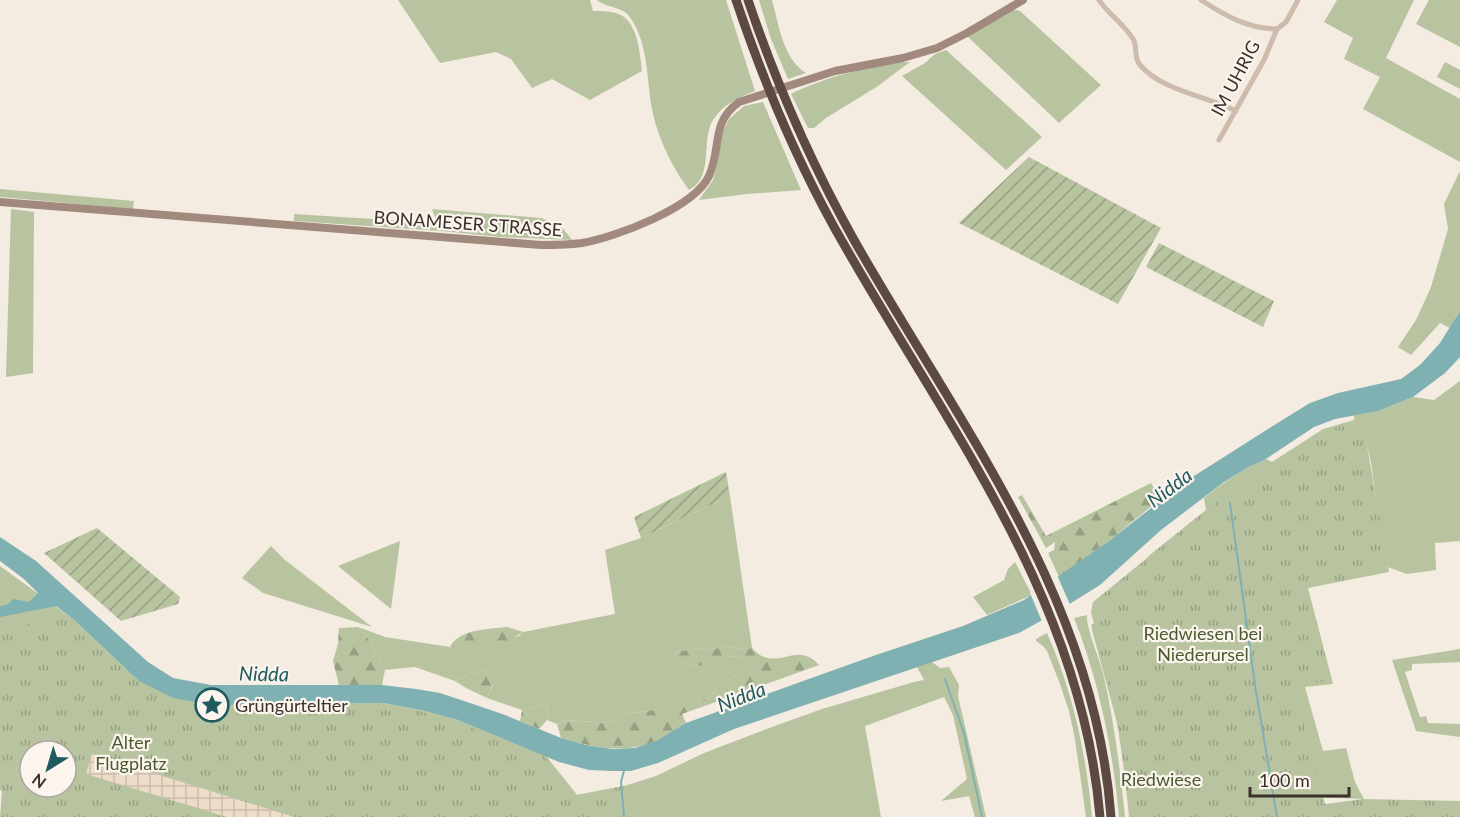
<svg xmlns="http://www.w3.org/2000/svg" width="1460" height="817" font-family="Lato,sans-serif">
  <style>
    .grass { fill: #b8c4a0 }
    .forest { fill: url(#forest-firs) }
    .park { fill: url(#park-tufts); fill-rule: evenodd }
    .garden { fill: url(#garden-furrows) }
    .plaza { fill: url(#plaza-grid) }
    .water { fill: #7fb0b2 }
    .pier { fill: #f4ebe1 }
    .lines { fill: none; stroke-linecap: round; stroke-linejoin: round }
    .stream { stroke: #7fb0b2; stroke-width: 2 }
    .street { stroke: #cdbbac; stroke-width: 5 }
    .secondary { stroke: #a18a7d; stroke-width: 8 }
    .highway { stroke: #5c4a42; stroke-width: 9 }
    .labels { text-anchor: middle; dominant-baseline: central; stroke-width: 4.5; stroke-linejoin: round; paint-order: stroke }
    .street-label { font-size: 18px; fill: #3b302b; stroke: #fbf5ee }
    .park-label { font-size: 18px; fill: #4a5a2e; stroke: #fbf5ee }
    .poi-label { font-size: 18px; fill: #3b302b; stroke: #fbf5ee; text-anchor: start }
    .water-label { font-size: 20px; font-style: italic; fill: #1f5a5e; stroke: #fbf5ee }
  </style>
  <defs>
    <pattern id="forest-firs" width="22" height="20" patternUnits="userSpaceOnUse" patternTransform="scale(1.5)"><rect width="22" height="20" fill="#b8c4a0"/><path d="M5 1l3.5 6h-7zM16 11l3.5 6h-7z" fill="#97a083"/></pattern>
    <pattern id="park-tufts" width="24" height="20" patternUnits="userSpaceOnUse" patternTransform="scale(1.5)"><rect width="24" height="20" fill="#b8c4a0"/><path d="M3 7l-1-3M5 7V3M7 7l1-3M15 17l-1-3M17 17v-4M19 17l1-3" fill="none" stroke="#97a083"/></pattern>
    <pattern id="garden-furrows" width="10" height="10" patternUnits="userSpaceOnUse" patternTransform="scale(1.5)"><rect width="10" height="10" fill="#b8c4a0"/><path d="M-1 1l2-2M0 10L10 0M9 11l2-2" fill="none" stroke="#97a083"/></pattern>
    <pattern id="plaza-grid" width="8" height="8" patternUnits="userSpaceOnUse" patternTransform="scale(1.5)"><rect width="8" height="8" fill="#ecdcc8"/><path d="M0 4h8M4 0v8" fill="none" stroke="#cbbdac"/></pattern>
  </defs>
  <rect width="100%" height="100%" fill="#f4ebe1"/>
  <g class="grass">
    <path d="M398 0H590L593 11C603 11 613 11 621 15 638 24 640 54 642 71L590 100 552 79 532 88 511 59 496 52 440 63Z"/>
    <path d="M597 0H726L755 91C738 98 723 104 713 120 700 141 715 176 689 190 673 168 659 141 653 114 646 82 650 44 629 16 621 6 606 8 597 0Z"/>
    <path d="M759 0H772C779 25 783 59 806 73L788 79 771 39Z"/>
    <path d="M1337 0H1414L1386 58 1460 99V162L1363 109 1380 77 1344 59 1353 38 1324 22Z"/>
    <path d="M1429 0H1460V47L1416 24Z"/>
    <path d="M1013 9 1020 11 1101 85 1059 123 968 37Z"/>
    <path d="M946 50 1042 137 1006 170 902 76 925 63 935 54Z"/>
    <path d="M910 62 878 86 826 118 814 128H808L791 94C823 78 874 63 910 62Z"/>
    <path d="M1445 62 1460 70V89L1437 77Z"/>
    <path d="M763 102 801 190 747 194 699 200 713 180 718 161 719 139 729 119 744 106Z"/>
    <path d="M1460 171V310L1450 328 1440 323 1411 355 1398 347 1416 320 1431 287 1448 229 1444 204Z"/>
    <path d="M0 189 134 201 133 209 0 197Z"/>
    <path d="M11 209 34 212 33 373 6 377Z"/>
    <path d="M432 209 541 218 561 226 572 240 500 237 441 231 294 221V214L437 223Z"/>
    <path d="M1460 381V541L1435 543 1436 570 1407 574 1385 566 1371 462 1364 434 1305 585 1333 684 1305 687 1323 751 1346 748 1355 782 1364 799 1215 794 1119 730 1092 630 1101 606 1151 554 1206 510 1204 498C1224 482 1243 469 1266 459L1272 462 1323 429 1354 420V415L1378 411 1413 397 1434 400Z"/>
    <path d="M730 496 752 648 744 649 725 646 710 650 694 648 675 653 663 661H680L697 666 730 656 745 658 741 672 720 686 710 697 698 702 681 700 650 711 631 713 606 723 567 720 557 724 547 720 548 704 522 710 487 698 493 685 487 670 469 674 455 681 415 667 385 670 366 635 358 627 385 637 450 647 463 652 519 636 523 632 615 614 605 550 641 538Z"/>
    <path d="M400 541 391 609 338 566Z"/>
    <path d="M271 546 285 560 372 627 263 593 242 578Z"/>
    <path d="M1015 562 1032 595 987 615 973 597 1004 580 1008 569Z"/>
    <path d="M0 566 73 619 139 681 227 705 382 703 425 711 458 720 546 756 577 795 624 786 656 776 704 753 772 727 822 709 914 682 924 680 917 667 932 662 940 668 949 667 959 685 958 696 986 817H975L969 796 941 801 967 779 953 715 944 697 865 726 881 817H294L66 751 0 750Z"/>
    <path d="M1087 615C1086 628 1099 657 1103 673 1114 720 1120 769 1125 817H1119C1113 750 1099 681 1074 618Z"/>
    <path d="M1047 633C1073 692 1086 753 1092 817H1086L1075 739 1069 711 1060 684 1047 651 1043 646 1036 641V639Z"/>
    <path d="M1460 649V662L1412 664V670L1405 672 1420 717 1426 716 1428 723 1460 724V737L1416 731 1392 660Z"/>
  </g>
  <g class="forest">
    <path d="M1151 483 1160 499 1109 541 1059 577 1048 553 1054 550 1055 542 1046 548 1018 497 1022 495 1046 536Z"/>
    <path d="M358 627 366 635 385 670 382 685H339L333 661 338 644 339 628Z"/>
    <path d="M507 627 523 632 509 641 463 652 450 647C459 629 489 629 507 627Z"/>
    <path d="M725 646 744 649 752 648C755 651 759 655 764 657 784 664 800 643 819 665L682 714 686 723C677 728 668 736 658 740 626 755 593 747 561 738L557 724 567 720 606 723 631 713 650 711 681 699 698 702 710 697 720 686 741 672 744 658 730 656 710 664 697 666 680 661H663L661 653H675L694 648 710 650Z"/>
    <path d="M487 670 495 675 493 684 487 698 466 688 455 681 469 674Z"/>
    <path d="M548 704 547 720 539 729 520 721 522 710Z"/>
  </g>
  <g class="park">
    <path d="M1363 423 1389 572 1308 588 1332 680 1295 686 1325 804 1363 799 1460 801V817H1129C1123 753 1114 685 1091 625L1094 623 1091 613 1093 602 1195 519 1224 497 1313 440 1337 427Z"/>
    <path d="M69 618 139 681 155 691 185 702 226 706 381 704 416 710 464 725 546 757 577 795 624 786 612 817H0L2 791 0 790V633L45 619ZM30 751H66V787H30Z"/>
  </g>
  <g class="garden">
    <path d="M1029 157 1161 228 1118 304 959 223Z"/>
    <path d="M1159 243 1274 301 1263 327 1146 267Z"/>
    <path d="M726 472 730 496 641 538 634 517Z"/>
    <path d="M97 528 180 597 178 604 121 621 44 553Z"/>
  </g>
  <path class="plaza" d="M92 754 188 784 294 817H227L86 774Z"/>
  <path class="water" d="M1460 311V357L1445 373 1413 397 1378 411 1335 419 1314 427 1266 459 1247 468 1224 482 1161 530 1100 585 1055 613 1019 633 734 729 658 763 631 771H613L589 770 559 762 458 720 425 711 383 703 227 705 201 703 173 698 139 681 73 619 56 606 0 617V606L7 605 13 599 29 602 38 593 24 579 0 561V537L36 561 148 662 173 678 211 685H382L416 689 440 693 476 705 505 715 561 738 586 745 613 749 635 748 658 740 686 723 873 656 963 626 1024 600 1109 541 1183 483 1284 419 1310 403 1338 393 1401 379 1420 365 1440 343Z"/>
  <path class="pier" d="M1057 575 1071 607 1043 624 1030 593Z"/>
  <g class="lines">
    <g class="stream">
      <path d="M1230 503 1255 685 1277 817"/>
      <path d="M945 679 964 733 982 817"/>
      <path d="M624 817 621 782 625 767"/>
    </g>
    <g class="street">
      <path d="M1099 0C1108 14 1124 24 1133 39 1138 47 1133 57 1140 65 1162 91 1207 96 1236 111"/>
      <path d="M1201 0C1224 15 1248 29 1277 29"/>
      <path d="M1219 140 1264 60 1277 29 1286 22 1298 0"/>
    </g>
    <path class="secondary" d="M0 202 541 245C555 245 568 245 582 243 616 237 694 208 709 176 722 148 710 123 739 102L835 71 903 58 937 48 967 33 1023 0"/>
    <g class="highway">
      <path d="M736 0C765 86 800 169 846 248 950 430 1082 601 1100 817"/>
      <path d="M748 0C776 83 811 163 854 240 959 425 1095 597 1111 817"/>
    </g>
  </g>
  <defs>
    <g id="sight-ring" transform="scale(1.725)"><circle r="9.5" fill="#fbf5ee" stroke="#1f5a5e" stroke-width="1.5"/><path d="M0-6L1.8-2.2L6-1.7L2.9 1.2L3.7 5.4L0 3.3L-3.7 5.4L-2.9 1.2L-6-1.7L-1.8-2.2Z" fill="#1f5a5e"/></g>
  </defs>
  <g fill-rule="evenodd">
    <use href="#sight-ring" x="212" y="705"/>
  </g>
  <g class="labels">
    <g class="street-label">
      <text transform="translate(1235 78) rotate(-62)">IM UHRIG</text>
      <text transform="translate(468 223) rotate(4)">BONAMESER STRASSE</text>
    </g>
    <g class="park-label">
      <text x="1203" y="633">Riedwiesen bei<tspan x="1203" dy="21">Niederursel</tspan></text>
      <text x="131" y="742">Alter<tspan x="131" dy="21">Flugplatz</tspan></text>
      <text x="1161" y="779">Riedwiese</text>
    </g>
    <g class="poi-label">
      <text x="235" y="705">Grüngürteltier</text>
    </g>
    <g class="water-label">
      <text transform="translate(1169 487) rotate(-37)">Nidda</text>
      <text transform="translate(264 673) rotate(1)">Nidda</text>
      <text transform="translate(741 696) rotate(-21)">Nidda</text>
    </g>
  </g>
  <g transform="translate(48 769) rotate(217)"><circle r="28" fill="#fbf5ee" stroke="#aea6a0" stroke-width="1.5"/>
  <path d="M0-4.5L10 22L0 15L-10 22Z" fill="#1f5a5e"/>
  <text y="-9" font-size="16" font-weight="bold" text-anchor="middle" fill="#3b302b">N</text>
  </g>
  <path d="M1250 787v9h99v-9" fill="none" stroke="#3b302b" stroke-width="3"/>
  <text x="1259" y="787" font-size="18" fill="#3b302b" stroke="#fbf5ee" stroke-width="4.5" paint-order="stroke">100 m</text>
</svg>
